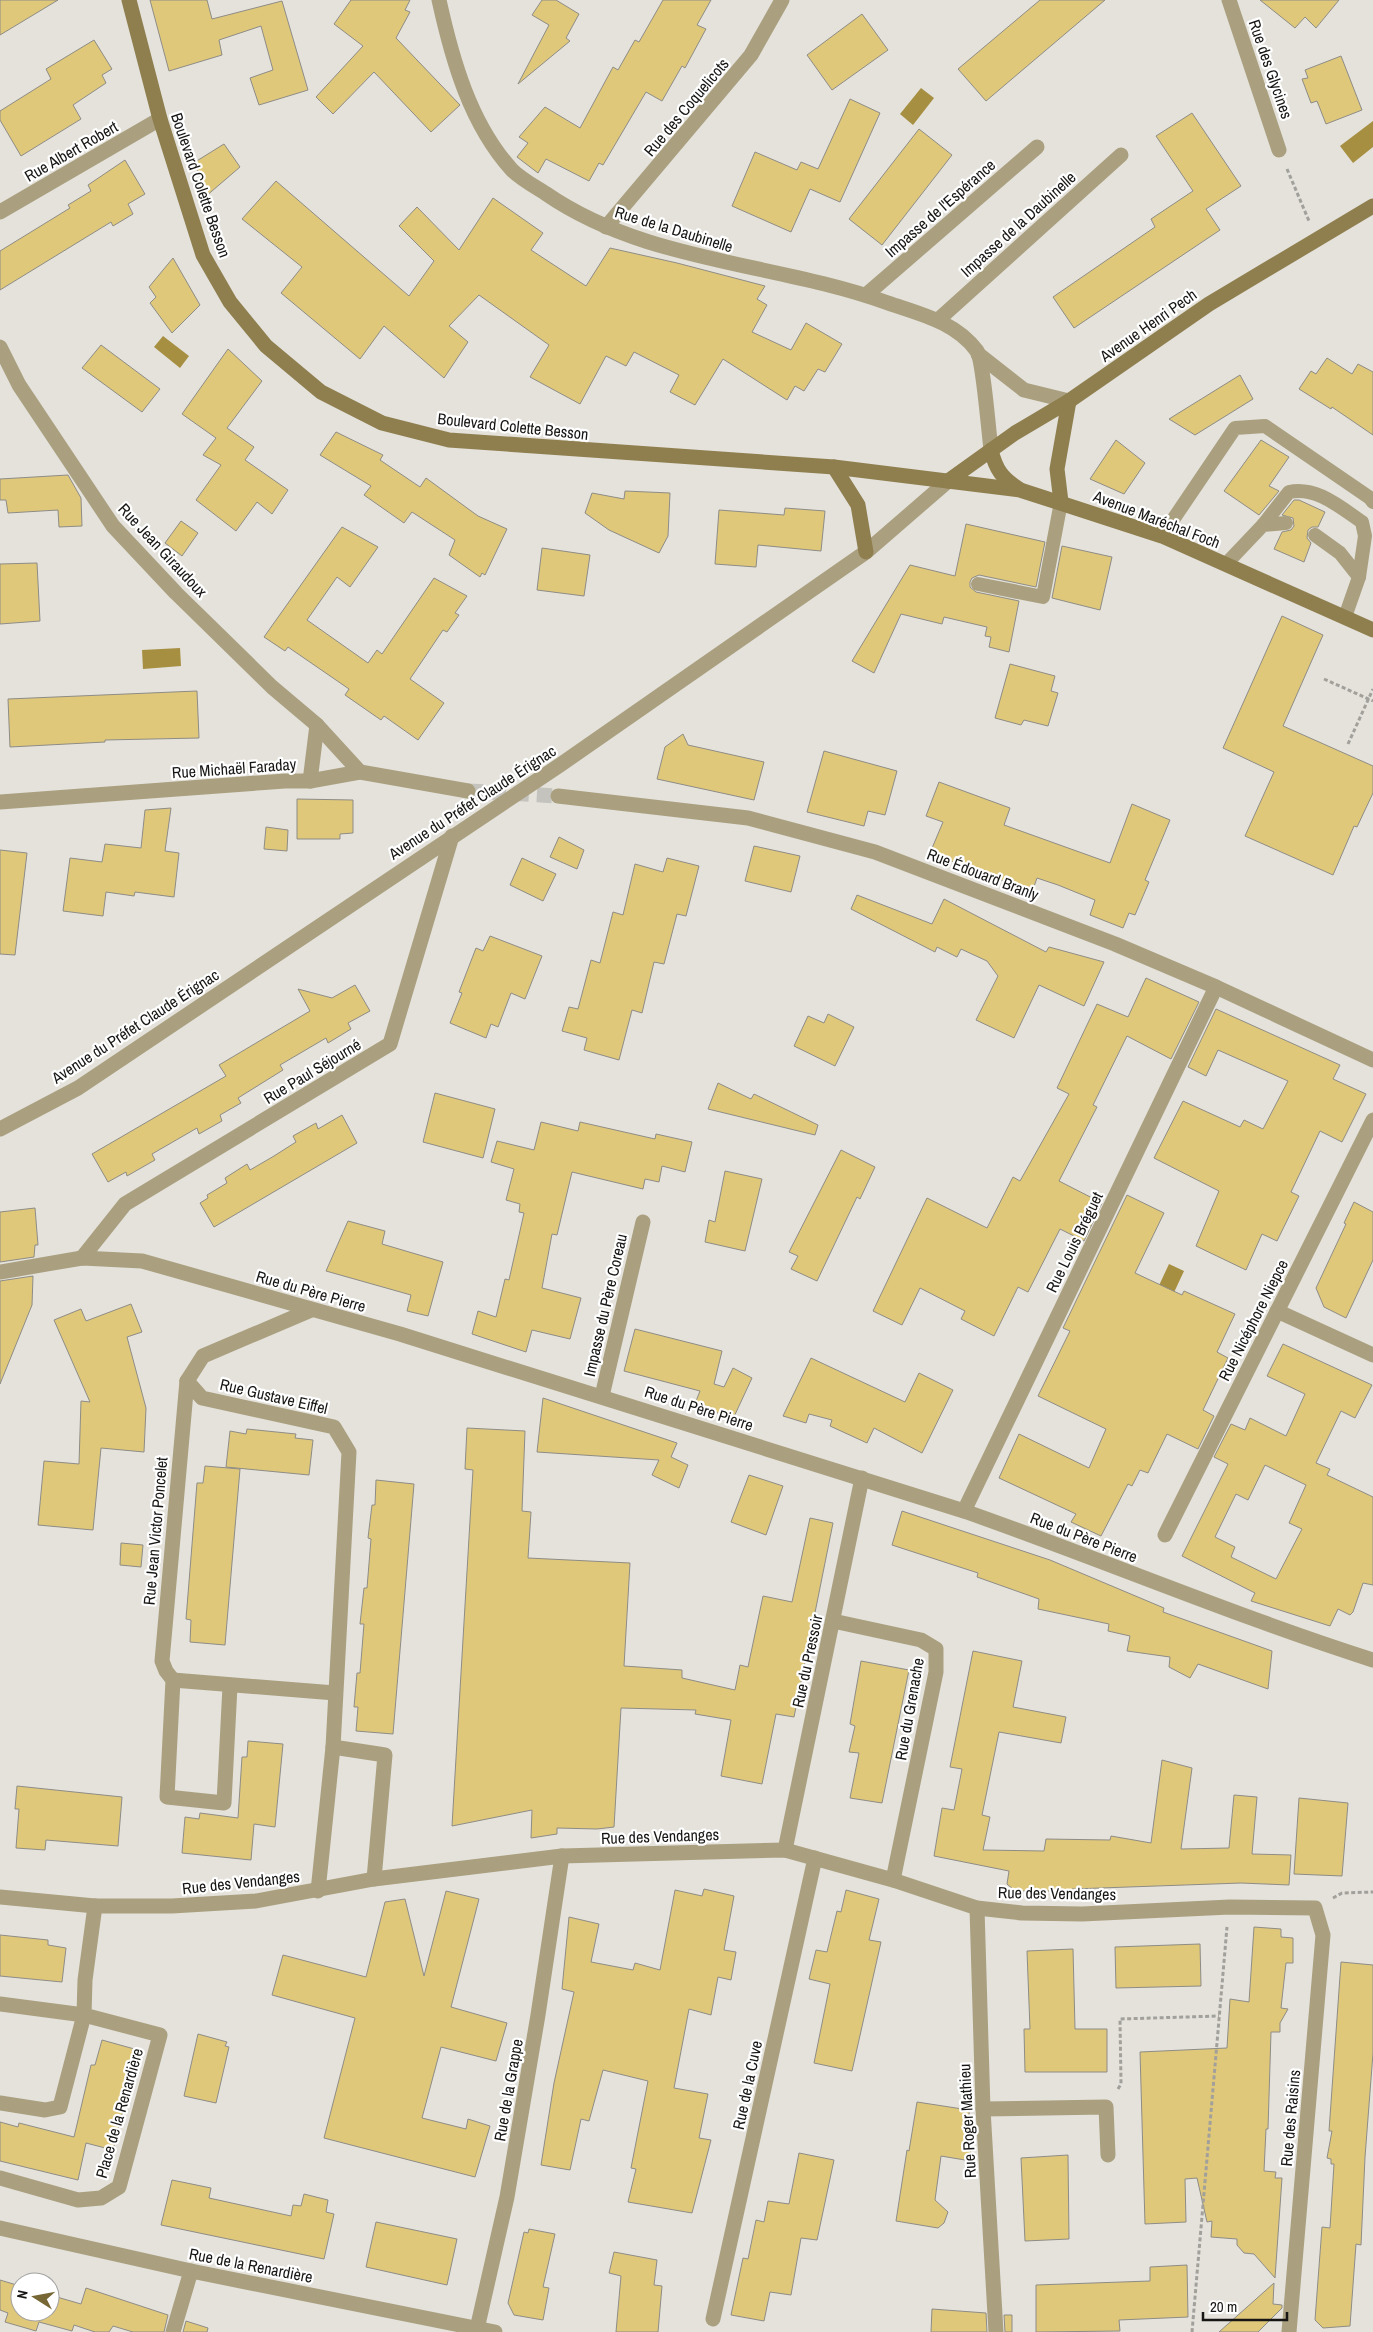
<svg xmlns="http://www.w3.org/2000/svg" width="1373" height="2332" font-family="'Archivo Narrow',sans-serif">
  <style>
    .water { fill: #a78f41 }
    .building { fill: #e0c87a; stroke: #8e8c86; fill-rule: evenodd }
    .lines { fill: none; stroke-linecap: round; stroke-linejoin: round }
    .minor-tunnel { stroke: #c5c3bd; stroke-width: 15; stroke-dasharray: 15 8; stroke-linecap: butt }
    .path { stroke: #a2a09b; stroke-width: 3; stroke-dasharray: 4 2.5; stroke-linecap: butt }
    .service { stroke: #aaa080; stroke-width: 14 }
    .minor { stroke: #aaa080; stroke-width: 15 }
    .tertiary { stroke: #aaa080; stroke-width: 15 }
    .secondary { stroke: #8f7f4f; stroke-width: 15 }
    .labels { text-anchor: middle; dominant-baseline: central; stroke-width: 4.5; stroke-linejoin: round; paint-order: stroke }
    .street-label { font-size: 16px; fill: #171614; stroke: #fff }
  </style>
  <rect width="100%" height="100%" fill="#e4e2db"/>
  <g class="water">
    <path d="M921 88 934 98 913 125 900 114Z"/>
    <path d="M1373 121V147L1353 163 1340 146Z"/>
    <path d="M163 336 189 356 180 368 154 347Z"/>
    <path d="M180 648 181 666 143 669 142 650Z"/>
    <path d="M1169 1264 1184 1271 1170 1301 1155 1294Z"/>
  </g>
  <g class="building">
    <path d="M0 0H58L0 35Z"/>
    <path d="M150 0H207L212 19 282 1 308 90 259 105 250 78 273 70 261 26 219 40 222 55 169 71Z"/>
    <path d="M351 0H410L405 10 410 12 396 38 460 105 431 132 374 72 333 114 316 97 363 46 334 24Z"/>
    <path d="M542 0H556L579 14 566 38 570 41 518 84 549 25 532 15Z"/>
    <path d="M663 0H711L697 25 706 29 685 68 682 66 662 101 646 92 603 165 599 163 589 181 546 159 538 173 517 157 528 143 519 137 545 107 580 128 613 67 618 70 635 40 639 42Z"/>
    <path d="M1040 0H1105L986 101 958 69Z"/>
    <path d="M1260 0H1339L1316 28 1305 17 1295 28Z"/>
    <path d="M862 14 888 50 832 90 807 55Z"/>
    <path d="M94 40 112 69 102 75 106 83 73 105 81 119 21 156 0 120V111L51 79 46 69Z"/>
    <path d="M1341 56 1362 110 1326 124 1317 101 1311 103 1302 79 1308 78 1305 70Z"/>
    <path d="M850 99 880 113 840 202 810 189 791 232 732 206 755 152 797 170 801 162 818 169Z"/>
    <path d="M1192 113 1241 186 1206 209 1220 230 1074 328 1053 297 1155 227 1151 219 1193 191 1156 136Z"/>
    <path d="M919 129 952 155 882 245 849 219Z"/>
    <path d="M224 144 240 167 205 197 195 162Z"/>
    <path d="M125 160 145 194 128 204 133 214 113 226 111 222 0 290V251L70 208 68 205 91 191 88 185Z"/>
    <path d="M276 181 409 296 434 261 399 226 417 207 459 250 493 198 543 233 531 250 586 286 610 248 677 263 765 286 757 299 767 305 752 332 791 350 806 323 842 344 825 372 818 369 804 391 795 386 787 400 723 359 695 405 670 392 679 375 634 352 626 366 606 356 580 404 530 377 549 345 479 295 449 326 468 342 444 378 384 326 360 359 281 293 302 267 242 219Z"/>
    <path d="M173 258 200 305 172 333 150 303 156 297 149 287Z"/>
    <path d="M101 345 160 389 142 412 82 368Z"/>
    <path d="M228 349 262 381 227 428 254 447 245 460 288 490 272 514 257 502 236 531 196 500 221 465 203 455 216 438 182 414Z"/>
    <path d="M1327 358 1352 374 1358 364 1373 372V435L1332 407 1331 409 1299 389 1311 371 1316 374Z"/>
    <path d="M1240 375 1253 399 1195 435 1169 419Z"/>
    <path d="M336 432 383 455 380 460 420 487 426 478 478 516 507 529 485 575 482 573 480 577 449 555 455 540 412 512 404 523 364 495 371 486 320 455Z"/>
    <path d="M1116 440 1145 463 1124 494 1090 479Z"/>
    <path d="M1261 440 1289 457 1269 486 1279 491 1259 515 1224 491Z"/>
    <path d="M68 475 81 498 82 526 59 527 58 510 8 513 6 500H0V479Z"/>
    <path d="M625 491 670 493 668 536 659 553 609 530 585 513 592 493 624 499Z"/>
    <path d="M1294 500H1299L1325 512 1318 527H1312L1308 530 1307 538 1311 543 1304 562 1274 549 1282 532 1291 530 1294 526 1293 518 1282 515Z"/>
    <path d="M785 508 825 511 821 551 758 545 756 567 715 564 719 510 784 515Z"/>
    <path d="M181 521 198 533 182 556 165 543Z"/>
    <path d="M966 524 1045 542 1036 587 979 575 972 578 970 582V587L976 592 1019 601 1009 652 989 647 991 637 985 636 987 627 944 617 942 624 901 614 874 673 852 661 910 565 955 576Z"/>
    <path d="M342 527 378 547 350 587 337 577 307 620 368 663 377 650 382 654 434 578 467 596 455 613 459 615 447 632 443 630 410 679 444 703 418 740 384 716 381 720 345 695 349 689 288 647 285 651 264 637Z"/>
    <path d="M1062 546 1112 557 1100 610 1052 598Z"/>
    <path d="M542 548 590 555 584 596 537 590Z"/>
    <path d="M37 563 40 621 0 624V564Z"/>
    <path d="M1282 616 1323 635 1283 726 1373 766V793L1357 827 1354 826 1333 875 1245 836 1274 772 1223 748Z"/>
    <path d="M1010 664 1055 676 1051 691 1058 693 1048 726 1024 720 1021 725 995 718Z"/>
    <path d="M197 691 199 738 105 740V742L10 747 8 699Z"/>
    <path d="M683 734 688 745 764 762 754 800 657 779 665 747Z"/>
    <path d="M824 751 897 771 885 815 868 811 864 826 807 812Z"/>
    <path d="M939 782 1010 808 1004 825 1110 863 1132 804 1170 820 1145 880 1149 882 1135 915 1129 913 1123 928 1090 915 1095 900 1058 885 1037 878 1032 892 930 853 943 822 926 816Z"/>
    <path d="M297 799 353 800V833L340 834V839H297Z"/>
    <path d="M171 808 165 851 179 853 174 897 135 892 134 896 106 892 103 916 63 911 70 858 102 862 105 844 141 848 145 810Z"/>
    <path d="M266 827 288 830 287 851 264 849Z"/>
    <path d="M559 837 584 850 577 869 550 857Z"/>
    <path d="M754 846 800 856 791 892 745 881Z"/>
    <path d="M0 850 27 853 15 955 0 954Z"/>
    <path d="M522 858 556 874 543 901 510 885Z"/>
    <path d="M667 858 699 866 686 916 677 914 664 964 654 962 642 1013 632 1010 619 1060 584 1050 587 1038 562 1031 569 1007 578 1009 591 960 600 963 613 912 623 915 635 864 663 872Z"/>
    <path d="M857 895 932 924 944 899 1046 952 1049 947 1104 962 1084 1006 1039 985 1014 1038 976 1020 998 976 987 961 961 949 957 957 937 947 935 952 851 909Z"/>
    <path d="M490 936 542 956 525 999 511 993 498 1027 491 1024 486 1038 450 1023 462 993 459 992 476 948 483 951Z"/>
    <path d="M1146 978 1199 1002 1171 1059 1127 1036 1093 1105 1097 1107 1059 1181 1102 1203 1084 1241 1060 1229 1028 1292 1018 1287 994 1336 961 1319 965 1311 920 1288 902 1325 873 1311 927 1198 987 1228 1013 1177 1020 1181 1069 1094 1057 1088 1097 1004 1128 1017Z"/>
    <path d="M355 985 370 1011 348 1023 351 1029 328 1043 326 1038 280 1065 283 1070 238 1098 241 1103 220 1115 222 1121 199 1134 197 1128 152 1154 155 1160 127 1176 126 1172 108 1182 92 1154 226 1076 219 1065 310 1011 298 989 332 998Z"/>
    <path d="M1216 1009 1340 1065 1333 1079 1366 1094 1342 1142 1320 1131 1291 1192 1299 1196 1277 1241 1262 1234 1246 1270 1196 1246 1219 1191 1154 1158 1183 1101 1240 1127 1244 1120 1263 1129 1288 1081 1218 1050 1206 1076 1188 1067Z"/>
    <path d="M828 1014 854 1027 835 1066 794 1046 808 1016 824 1023Z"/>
    <path d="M718 1083 751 1099 754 1094 818 1125 815 1135 708 1109Z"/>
    <path d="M435 1093 495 1109 483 1158 423 1142Z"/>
    <path d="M342 1115 357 1143 214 1227 200 1203 208 1198 207 1195 227 1183 225 1178 247 1164 250 1170 274 1156 296 1142 293 1136 316 1123 318 1129Z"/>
    <path d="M541 1122 578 1131 580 1122 655 1139 656 1134 692 1142 685 1172 662 1166 659 1182 645 1179 643 1189 572 1172 557 1235 552 1234 542 1288 581 1298 570 1339 532 1330 526 1352 472 1334 478 1311 496 1317 505 1279 509 1280 524 1213 519 1212 520 1204 506 1200 514 1169 491 1162 497 1141 534 1150Z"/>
    <path d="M841 1150 875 1167 860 1199 857 1197 817 1281 791 1269 798 1256 789 1252Z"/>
    <path d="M725 1171 762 1179 745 1251 705 1242 709 1220 715 1222Z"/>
    <path d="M1127 1195 1164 1213 1135 1273 1182 1295 1184 1291 1235 1314 1217 1352 1228 1358 1203 1410 1214 1416 1198 1449 1167 1434 1148 1473 1140 1470 1132 1486 1128 1484 1101 1536 1071 1522 1076 1514 999 1478 1019 1434 1089 1468 1106 1429 1038 1396 1070 1331 1063 1328Z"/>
    <path d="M1354 1202 1373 1212V1260L1346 1318 1324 1307 1316 1288 1346 1224 1344 1223Z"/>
    <path d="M35 1208 38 1245H35L34 1257 0 1262V1212Z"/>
    <path d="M348 1221 385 1231 382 1244 443 1262 428 1316 407 1311 411 1295 326 1271Z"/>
    <path d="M33 1276 32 1305 0 1384V1281Z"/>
    <path d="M131 1304 142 1332 127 1337 146 1408 144 1452 101 1448 93 1530 38 1525 44 1461 79 1464 81 1401 90 1402 54 1320 81 1309 86 1321Z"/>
    <path d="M635 1329 722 1351 714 1384 724 1387 733 1368 752 1378 732 1421 696 1401 700 1391 624 1371Z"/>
    <path d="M1283 1344 1372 1385 1355 1418 1341 1411 1316 1463 1330 1469 1327 1475 1373 1497V1585L1363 1583 1353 1612 1350 1615 1338 1609 1330 1626 1251 1601 1255 1593 1182 1556 1228 1464 1214 1457 1231 1424 1245 1430 1250 1418 1286 1436 1305 1394 1267 1376ZM1265 1465 1306 1485 1289 1523 1302 1529 1276 1579 1231 1557 1235 1547 1215 1537 1236 1494 1248 1500Z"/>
    <path d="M811 1358 905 1402 919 1373 953 1390 922 1453 874 1428 867 1443 830 1426 832 1420 809 1414 806 1423 783 1416Z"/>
    <path d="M543 1398 677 1443 671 1457 688 1465 679 1488 652 1475 659 1460 537 1452Z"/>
    <path d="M467 1428 525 1431 522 1511 531 1512 528 1558 630 1563 624 1666 682 1670V1678L735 1690 740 1665 748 1667 763 1596 792 1602 810 1518 833 1523 794 1717 776 1714 762 1784 721 1776 731 1720 695 1714 696 1710 621 1708 614 1827 597 1829 557 1828V1834L531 1838 532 1810 452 1826 473 1470 465 1469Z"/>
    <path d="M247 1429 296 1434 295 1438 313 1440 309 1475 226 1467 230 1431 246 1434Z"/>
    <path d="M205 1466 240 1469 225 1645 190 1642 191 1620 186 1619 197 1483H203Z"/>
    <path d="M749 1475 783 1486 766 1535 731 1522Z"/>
    <path d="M376 1480 414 1484 393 1734 356 1731 358 1707H354L357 1673H360L364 1624H360L364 1588H367L371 1539 368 1538 372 1505H375Z"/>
    <path d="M902 1511 1050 1560 1164 1608 1163 1612 1272 1651 1268 1689 1198 1664 1190 1678 1169 1667 1170 1657 1127 1651 1130 1636 1108 1631 1109 1624 1038 1609 1039 1599 977 1577 978 1573 892 1545Z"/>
    <path d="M121 1543 143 1545 141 1567 120 1565Z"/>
    <path d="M973 1651 1022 1661 1013 1707 1066 1717 1061 1743 999 1732 982 1815 990 1817 983 1850 1044 1851 1046 1839 1110 1840 1111 1836 1151 1843 1162 1760 1192 1768 1181 1849 1229 1848 1234 1795 1257 1797 1252 1854 1291 1855 1289 1885 1241 1883 1072 1889V1891H1015L1007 1884 1009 1871 934 1856 942 1808 954 1810 962 1769 950 1767Z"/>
    <path d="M861 1661 909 1670 882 1803 850 1798 859 1753 849 1752 855 1726 850 1724Z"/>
    <path d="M248 1741 283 1744 275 1827 254 1824 251 1860 182 1853 185 1817 199 1819 200 1813 238 1818 242 1757H247Z"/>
    <path d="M17 1786 122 1797 118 1846 46 1840 45 1850 16 1848 19 1809H15Z"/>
    <path d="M1299 1798 1348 1803 1342 1876 1294 1874Z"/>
    <path d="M704 1889 734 1896 724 1950 736 1952 731 1980 718 1977 711 2015 689 2009 674 2088 708 2094 699 2138 711 2140 692 2213 628 2202 636 2169 631 2168 648 2081 603 2070 589 2121 581 2119 570 2170 541 2165 554 2083 574 1992 562 1989 569 1917 599 1924 591 1962 633 1970 635 1963 660 1970 675 1890 702 1896Z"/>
    <path d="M846 1890 879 1899 869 1940 881 1942 852 2071 814 2063 830 1984 809 1979 816 1950 827 1952 837 1911 841 1912Z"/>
    <path d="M446 1891 479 1899 451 2007 507 2023 496 2061 441 2047 422 2118 466 2129 468 2119 490 2126 475 2177 324 2138 355 2018 272 1995 283 1955 366 1977 385 1902 405 1899 424 1976Z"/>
    <path d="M1254 1927 1281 1929V1937L1293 1938V1963H1286L1281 2008 1288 2009 1280 2023V2032H1271L1268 2129H1266L1264 2171 1276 2172 1275 2178H1282L1275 2278 1254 2254 1244 2253 1237 2245V2239L1211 2237 1212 2221 1207 2222 1197 2178 1185 2179 1186 2222 1145 2224 1140 2052 1227 2048 1230 1999 1249 2002Z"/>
    <path d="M0 1935 48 1940V1945L66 1948 62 1982 0 1976Z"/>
    <path d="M1200 1944 1201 1986 1116 1988 1115 1947Z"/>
    <path d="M1073 1949 1075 2029H1107V2072H1025L1024 2029H1030L1027 1951Z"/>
    <path d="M1341 1962 1373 1965V2053L1365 2157 1361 2245 1356 2244 1350 2326 1323 2328 1315 2320 1322 2227 1330 2228 1334 2164H1331V2159L1327 2158 1332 2131H1329Z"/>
    <path d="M198 2034 227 2042 225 2046 229 2047 216 2103 184 2096Z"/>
    <path d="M102 2040 138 2050 113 2150 86 2143 78 2180 0 2161V2122L18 2127 19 2123 74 2137 91 2065H95Z"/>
    <path d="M917 2102 969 2110 971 2161 941 2156 935 2200 948 2212 944 2223 938 2228 896 2221 907 2150 909 2151Z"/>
    <path d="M799 2153 834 2160 817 2240 801 2238 791 2295 770 2292 764 2321 731 2315 743 2258 748 2259 756 2220 764 2222 768 2201 789 2204Z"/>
    <path d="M1068 2155 1069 2239 1025 2241 1021 2158Z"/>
    <path d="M172 2180 211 2188 209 2198 291 2216 293 2205 301 2206 304 2194 328 2200 326 2212 334 2214 324 2259 161 2225Z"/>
    <path d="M376 2222 457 2239 447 2285 366 2267Z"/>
    <path d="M529 2229 555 2234 543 2287 549 2288 543 2320 514 2315 508 2303 524 2232 528 2233Z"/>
    <path d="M614 2252 657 2260 654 2285 662 2286 658 2332H616L621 2276 609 2273Z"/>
    <path d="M1187 2265 1188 2317 1119 2320 1120 2331 1036 2332V2285L1150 2281V2267Z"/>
    <path d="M0 2280 20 2286V2312H50V2295L81 2304 86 2288 168 2315 164 2332H133L113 2326 109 2332H95L74 2325 72 2331 39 2322 36 2331 5 2322 8 2313 0 2310Z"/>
    <path d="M1274 2283 1273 2304 1282 2305V2308L1258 2332H1219Z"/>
    <path d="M932 2309 986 2313 987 2332H931Z"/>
    <path d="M1004 2315H1012V2332H1005Z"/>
    <path d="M186 2321 208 2328 207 2332H183Z"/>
  </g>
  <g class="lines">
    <path class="minor-tunnel" d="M468 791 558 796"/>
    <g class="path">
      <path d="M1287 169 1309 221"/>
      <path d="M1324 679 1373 701"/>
      <path d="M1348 744 1373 689"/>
      <path d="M1333 1898 1342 1893 1373 1892"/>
      <path d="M1118 2089 1121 2084 1120 2019 1219 2016"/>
      <path d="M1192 2332 1227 1927"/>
    </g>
    <g class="service">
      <path d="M1263 525 1289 492C1316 486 1340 507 1362 522L1365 536 1359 577"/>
      <path d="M1315 535 1340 553 1359 577 1345 617"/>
      <path d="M1162 536 1235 428 1265 426 1370 498 1373 502"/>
      <path d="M1226 564 1263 525 1286 523"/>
      <path d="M978 584 1043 597 1061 502"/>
    </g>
    <g class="minor">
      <path d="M439 0C452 59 470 124 512 170 521 179 534 186 545 193 646 263 775 262 888 303 920 314 956 322 977 351 983 360 989 434 991 450"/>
      <path d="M1229 0 1279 150"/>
      <path d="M0 212 160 119"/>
      <path d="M606 227 751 55 782 0"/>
      <path d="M866 295 1037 147"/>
      <path d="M938 320 1121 155"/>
      <path d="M0 347 19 385 113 526 176 593 272 687 317 725 360 772"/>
      <path d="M978 354 1024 390 1069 401"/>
      <path d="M310 781 317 725"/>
      <path d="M558 796 748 818 875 852 1115 944 1216 987 1373 1060"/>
      <path d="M0 802 285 781H310L360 772 468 791"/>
      <path d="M82 1258 125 1204 390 1044 452 836"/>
      <path d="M311 1310 203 1356 187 1381 202 1398 334 1427 349 1452 333 1747 318 1891"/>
      <path d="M1277 1311 1373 1355"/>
      <path d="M187 1381 162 1661 166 1671 173 1680 167 1797 224 1803 230 1686"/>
      <path d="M602 1396 643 1222"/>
      <path d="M964 1511 1216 987"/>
      <path d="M1165 1535 1373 1120"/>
      <path d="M833 1621 921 1640 936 1649V1672L893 1880"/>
      <path d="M173 1680 335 1693"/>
      <path d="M333 1747 385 1755 374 1879"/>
      <path d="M785 1850 862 1478"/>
      <path d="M0 1897 95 1906H172L256 1901 374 1879 562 1856 785 1850 893 1880 977 1908 1022 1913 1082 1914 1230 1907 1315 1908 1323 1935 1289 2332"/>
      <path d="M977 1908 983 2109 996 2332"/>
      <path d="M0 2004 84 2015 60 2107 45 2110 0 2103"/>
      <path d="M983 2109 1106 2107 1108 2155"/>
      <path d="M0 2178 78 2200 101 2198 119 2187 160 2035 84 2015 85 1980 95 1906"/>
      <path d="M0 2228 191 2271 495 2332"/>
      <path d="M713 2319 815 1858"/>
      <path d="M477 2329 507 2197 538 2015 562 1856"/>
      <path d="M173 2332 191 2271"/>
    </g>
    <g class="tertiary">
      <path d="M0 1129 78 1088 560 765 866 552 948 481"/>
      <path d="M0 1272 82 1258 142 1261 400 1334 964 1511C1101 1559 1235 1616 1373 1660"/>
    </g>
    <g class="secondary">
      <path d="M129 0 160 119 203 255 230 302 266 346 321 392 382 423 449 440 834 467 1020 490 1162 536 1373 630"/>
      <path d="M991 450C996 470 1002 478 1019 489"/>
      <path d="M834 467 858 505 866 552"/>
      <path d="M948 481 1015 433 1069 401 1209 304 1373 206"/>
      <path d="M1061 502 1057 469 1069 401"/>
    </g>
  </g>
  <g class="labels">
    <g class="street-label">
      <text transform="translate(1271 69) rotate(71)">Rue des Glycines</text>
      <text transform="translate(686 107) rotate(-50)">Rue des Coquelicots</text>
      <text transform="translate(71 151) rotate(-30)">Rue Albert Robert</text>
      <text transform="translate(201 185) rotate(71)">Boulevard Colette Besson</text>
      <text transform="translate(940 208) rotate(-41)">Impasse de l'Espérance</text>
      <text transform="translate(1018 224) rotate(-42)">Impasse de la Daubinelle</text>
      <text transform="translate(674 229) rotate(17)">Rue de la Daubinelle</text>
      <text transform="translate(1148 325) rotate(-35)">Avenue Henri Pech</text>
      <text transform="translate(513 426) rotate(6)">Boulevard Colette Besson</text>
      <text transform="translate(1157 519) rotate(21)">Avenue Maréchal Foch</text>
      <text transform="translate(163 550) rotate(47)">Rue Jean Giraudoux</text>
      <text transform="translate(234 768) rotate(-4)">Rue Michaël Faraday</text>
      <text transform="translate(472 802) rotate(-33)">Avenue du Préfet Claude Érignac</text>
      <text transform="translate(983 874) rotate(21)">Rue Édouard Branly</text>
      <text transform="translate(135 1026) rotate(-33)">Avenue du Préfet Claude Érignac</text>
      <text transform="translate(312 1071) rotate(-31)">Rue Paul Séjourné</text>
      <text transform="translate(1074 1242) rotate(-64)">Rue Louis Bréguet</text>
      <text transform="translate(311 1291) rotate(16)">Rue du Père Pierre</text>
      <text transform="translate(605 1305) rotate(-77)">Impasse du Père Coreau</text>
      <text transform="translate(1253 1320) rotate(-63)">Rue Nicéphore Niepce</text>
      <text transform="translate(274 1396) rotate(13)">Rue Gustave Eiffel</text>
      <text transform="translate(699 1408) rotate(18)">Rue du Père Pierre</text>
      <text transform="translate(155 1531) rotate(-85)">Rue Jean Victor Poncelet</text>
      <text transform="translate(1084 1537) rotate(21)">Rue du Père Pierre</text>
      <text transform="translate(807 1661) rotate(-78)">Rue du Pressoir</text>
      <text transform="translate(909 1709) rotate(-80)">Rue du Grenache</text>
      <text transform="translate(660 1836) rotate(-2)">Rue des Vendanges</text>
      <text transform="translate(241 1882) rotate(-6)">Rue des Vendanges</text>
      <text transform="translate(1057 1893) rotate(1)">Rue des Vendanges</text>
      <text transform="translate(747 2085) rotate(-78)">Rue de la Cuve</text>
      <text transform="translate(508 2090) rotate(-80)">Rue de la Grappe</text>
      <text transform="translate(119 2113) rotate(-74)">Place de la Renardière</text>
      <text transform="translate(1290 2118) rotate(-85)">Rue des Raisins</text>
      <text transform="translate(967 2121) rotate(-93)">Rue Roger Mathieu</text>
      <text transform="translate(251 2265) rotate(11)">Rue de la Renardière</text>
    </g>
  </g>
  <g transform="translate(35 2297) rotate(281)"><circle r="24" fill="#ffffff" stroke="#a2a2a1"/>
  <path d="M0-4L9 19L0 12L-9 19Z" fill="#776735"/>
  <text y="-8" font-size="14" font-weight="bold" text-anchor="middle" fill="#171614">N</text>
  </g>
  <path d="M1203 2312v8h84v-8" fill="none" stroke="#171614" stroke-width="2.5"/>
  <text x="1210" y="2312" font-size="15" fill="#171614" stroke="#ffffff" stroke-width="4" paint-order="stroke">20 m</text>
</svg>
